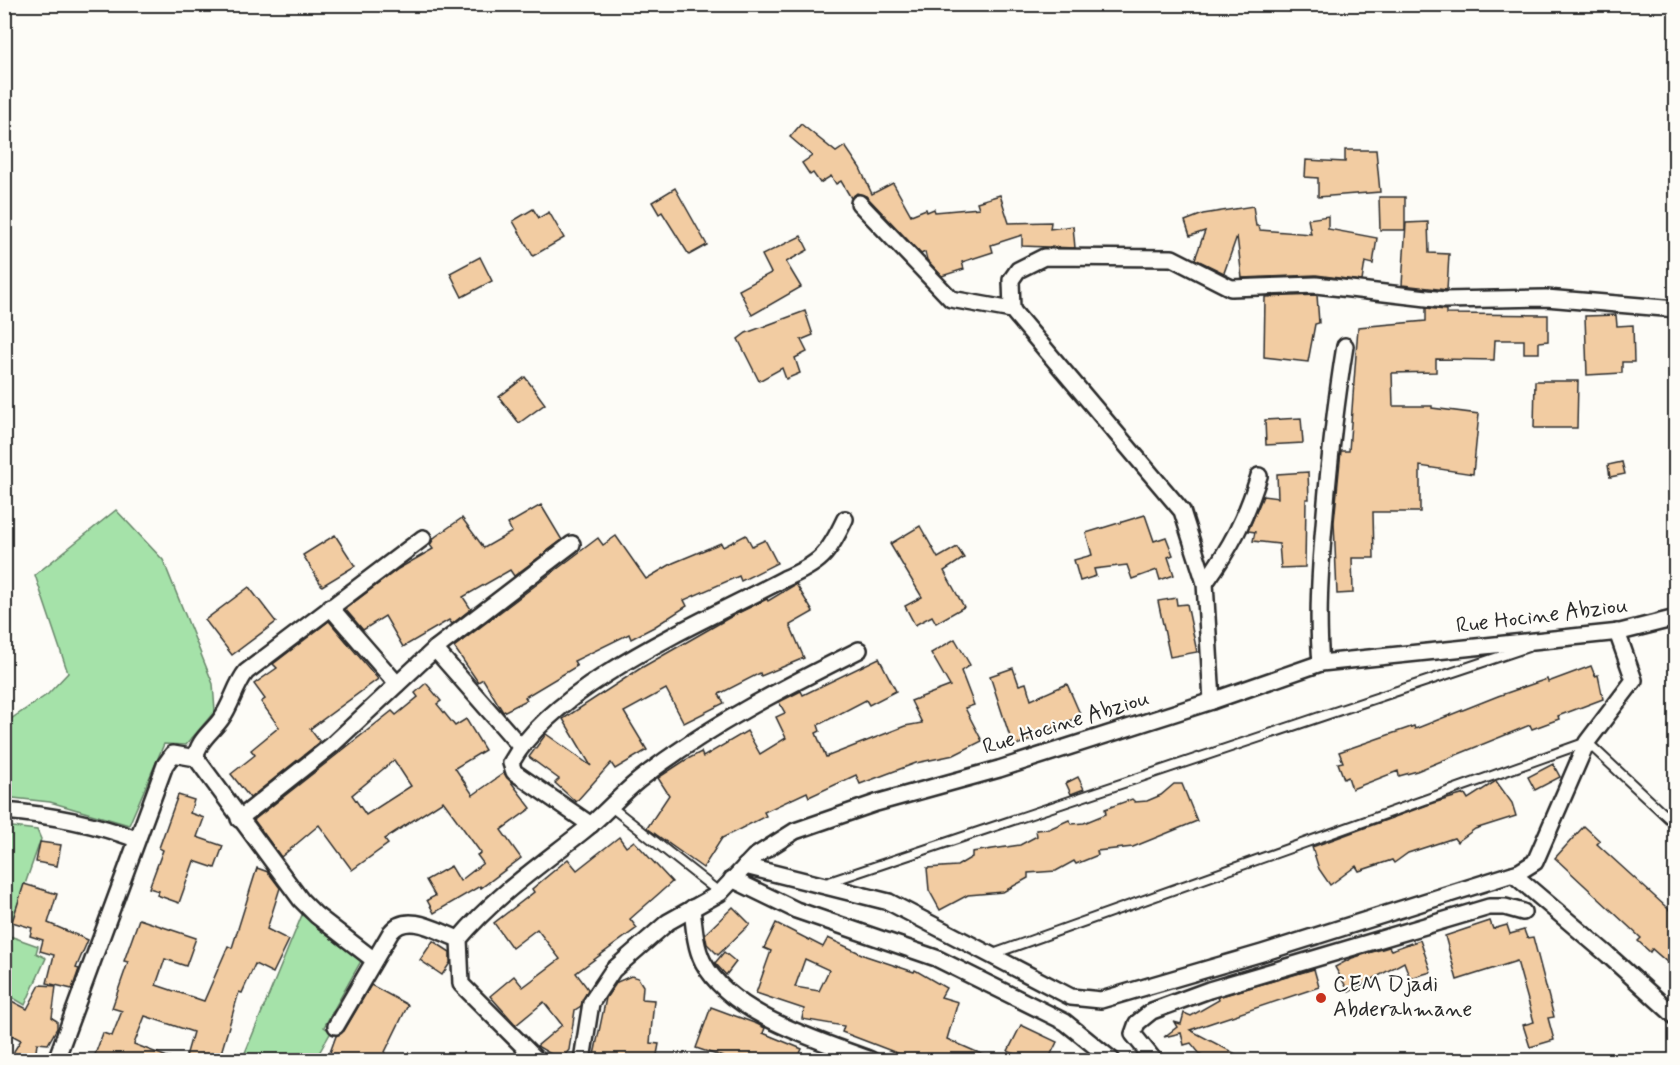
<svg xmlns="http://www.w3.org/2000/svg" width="1680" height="1065" font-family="Mynerve,sans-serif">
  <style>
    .green { fill: #a5e2a9; stroke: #68866a; stroke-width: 1.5 }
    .building { fill: #f2cca2; stroke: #2b2b2b; stroke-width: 1.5; fill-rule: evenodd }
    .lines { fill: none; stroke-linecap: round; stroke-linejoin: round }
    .service-casing { stroke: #2b2b2b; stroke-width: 12 }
    .minor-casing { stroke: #2b2b2b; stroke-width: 20 }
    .service { stroke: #fdfcf7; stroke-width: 8 }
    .minor { stroke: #fdfcf7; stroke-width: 15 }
    .poi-dot { fill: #c8321e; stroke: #fdfcf7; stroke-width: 2 }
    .labels { text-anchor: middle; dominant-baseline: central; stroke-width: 4.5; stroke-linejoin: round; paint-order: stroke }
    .street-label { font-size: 22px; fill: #2b2b2b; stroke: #fdfcf7 }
    .poi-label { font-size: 22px; fill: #2b2b2b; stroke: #fdfcf7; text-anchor: start }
  </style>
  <rect width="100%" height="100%" fill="#fdfcf7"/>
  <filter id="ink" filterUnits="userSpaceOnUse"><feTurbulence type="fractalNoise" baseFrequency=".0167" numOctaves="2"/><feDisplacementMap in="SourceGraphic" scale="12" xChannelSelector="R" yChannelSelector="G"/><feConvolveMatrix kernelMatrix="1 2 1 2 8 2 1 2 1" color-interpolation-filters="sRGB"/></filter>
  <g filter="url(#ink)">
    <g class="green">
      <path d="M116 510 163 560 213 684 215 711 186 745 164 744 129 825 50 802 4 797 5 723 48 694 68 673 35 575Z"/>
      <path d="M4 826 37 830 41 839 7 935 38 946 36 953 46 958 25 1005 5 993Z"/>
      <path d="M302 915 361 961 324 1027 331 1032 315 1060H242Z"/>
    </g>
    <g class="building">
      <path d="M801 124 836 152 845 146 860 168 872 194 893 183 911 215 926 209 927 212 934 209 935 212 979 208 977 202 1000 195 1009 223 1051 222 1050 229 1073 226 1075 248 1022 246V235L991 245 993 252 962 262 964 269 942 276 927 260 925 252 921 254 866 196 857 193 851 198 841 181 836 184 831 176 820 183 813 173 810 175 802 163 812 156 790 137Z"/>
      <path d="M1345 150H1376L1380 192 1318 197V178L1305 177 1306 160 1345 162Z"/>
      <path d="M675 188 707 245 689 255 662 212 659 214 652 202Z"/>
      <path d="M1379 197H1405V230H1380Z"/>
      <path d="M1253 206 1256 226H1259L1260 230 1311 234 1308 219 1328 216V229L1377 238 1373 264 1365 262 1362 281 1316 275 1242 278 1237 236 1224 273 1195 259 1205 231 1190 236 1185 221 1203 214Z"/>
      <path d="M533 209 539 218 549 212 564 238 533 256 513 221Z"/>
      <path d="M1428 222 1429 253 1449 254 1447 290 1402 285 1406 223Z"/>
      <path d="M801 236 808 250 786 262 801 287 752 315 739 290 771 273 762 255Z"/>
      <path d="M480 257 492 281 462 297 450 273Z"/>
      <path d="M1317 295 1319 323 1315 324 1308 362 1264 357 1265 297Z"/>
      <path d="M1426 308 1446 310V314L1548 315V341L1539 342V353H1524V340H1495L1494 360 1436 359V372L1392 373 1393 406H1432V408L1479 414 1473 474 1420 466V512H1373L1374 558H1352L1353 593 1337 594 1334 522 1341 451H1349L1358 327 1426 321Z"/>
      <path d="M805 311 813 335 801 340 807 352 795 358 800 373 786 379 782 368 759 381 738 339 746 333Z"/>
      <path d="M1616 315 1617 326 1633 325 1634 362H1622V373L1587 375 1585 316Z"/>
      <path d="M525 377 545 404 519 423 499 397Z"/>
      <path d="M1535 381H1578L1577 428H1534Z"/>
      <path d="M1301 418 1303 443 1266 445 1265 420Z"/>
      <path d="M1622 462 1625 474 1610 477 1608 465Z"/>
      <path d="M1308 472 1309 499H1306L1305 567 1281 568 1279 544 1253 541 1255 532 1248 531 1263 496 1278 498 1277 474Z"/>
      <path d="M541 505 562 540 514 576 510 570 463 597 471 609 452 624 449 620 403 647 385 616 363 630 345 609 398 569 433 549 430 545 435 537 462 518 484 548 512 532 508 524Z"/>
      <path d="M1145 515 1154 541 1166 537 1173 555 1168 557 1174 575 1160 580 1157 570 1132 579 1127 565 1094 569 1096 576 1080 581 1074 560 1092 555 1086 533Z"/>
      <path d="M920 526 938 558 957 547 964 558 944 571 964 607 936 623 932 616 915 625 905 606 922 597 890 544Z"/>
      <path d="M335 535 355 566 322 586 303 555Z"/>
      <path d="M746 535 752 546 765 540 777 563 741 581 739 576 684 600 687 606 654 627 631 639 629 634 574 661 577 666 525 697 527 700 503 712 483 679 478 682 454 647 598 538 603 545 616 536 646 579 673 563 721 543 723 547Z"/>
      <path d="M796 584 813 612 790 625 804 658 761 676 760 673 719 694 724 703 684 723 666 689 624 712 647 750 615 769 611 763 576 802 555 783 559 779 529 757 546 734 591 766 563 719 641 668 734 615 767 599 768 601Z"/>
      <path d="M249 587 276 622 232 655 205 620Z"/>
      <path d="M1176 598 1177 605 1187 604 1197 652 1170 657 1158 601Z"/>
      <path d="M329 621 378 679 310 729 320 742 250 798 231 774 255 755 251 750 279 727 261 702 265 699 254 684 277 668 273 664 277 661Z"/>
      <path d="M955 639 970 665 961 671 974 705 965 708 982 741 954 755 916 763 860 784 856 775 809 797 807 792 764 812 766 816 722 838 703 868 647 828 669 795 658 778 684 761 701 752 703 757 747 731 760 754 786 738 776 717 785 713 779 702 801 691 803 695 879 658 896 691 869 705 866 700 818 725 820 731 816 733 826 757 905 726 922 723 911 701 950 686 931 653Z"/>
      <path d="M1591 666 1595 676 1598 675 1603 699 1558 716 1559 719 1532 729 1530 725 1417 771 1399 776 1398 771 1352 789 1348 777 1344 779 1338 763 1343 762 1339 752 1414 726 1415 729 1498 696 1547 679 1548 682Z"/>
      <path d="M1013 668 1019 685 1026 683 1031 700 1067 684 1081 716 1042 733 1043 736 1013 746 990 676Z"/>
      <path d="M426 683 441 701 437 704 455 726 466 719 485 750 455 768 473 795 504 773 531 808 501 830 521 858 481 888 480 886 434 913 427 900 435 896 426 880 451 866 460 881 483 863 477 855 481 853 443 801 384 839 388 844 352 870 319 825 281 857 254 820 392 711 396 715 418 697 415 693ZM394 760 411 786 366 815 352 795Z"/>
      <path d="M1553 764 1560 777 1535 790 1528 777Z"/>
      <path d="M1078 777 1084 789 1071 794 1066 783Z"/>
      <path d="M1496 781 1512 803 1516 816 1475 829 1457 842 1454 838 1408 853 1394 863 1392 860 1359 871 1356 866 1330 885 1319 869 1312 847 1433 803 1465 794 1468 799Z"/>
      <path d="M1174 784H1182L1197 821 1133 847 1097 851 1098 855 1076 864 1074 861 1056 871 1028 873V878L1003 892 968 895 940 910 929 890 927 868 957 866 972 857V852L1020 845 1037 836 1036 830 1049 829 1069 820 1072 824 1084 823 1106 814 1105 809 1132 799 1135 802 1147 801 1161 795Z"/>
      <path d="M178 795 194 800 190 813 204 818 197 837 223 846 215 868 194 861 179 903 157 895 159 891 149 888 163 850 159 848Z"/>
      <path d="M1584 826 1600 841 1597 844 1676 916V970L1652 949 1650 952 1638 941 1641 938 1555 858Z"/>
      <path d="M619 837 626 847 634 841 672 882 630 919 637 928 576 973 588 989 581 1006 575 1010 569 1050 561 1060 537 1046 562 1025 544 1002 516 1025 490 996 514 976 523 987 560 959 537 929 512 948 494 923 534 892 532 889 568 859 577 870Z"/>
      <path d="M40 842 61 845 57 866 36 862Z"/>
      <path d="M257 868 268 872 280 888 267 929 289 940 273 973 255 964 242 993 239 992 219 1060H185L193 1032 145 1016 134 1044 175 1060H93L103 1033 112 1036 122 1011 112 1008 128 962 124 961 139 919 196 938 186 966 165 959 156 985 204 1001 228 946 232 948Z"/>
      <path d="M24 884 57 894 48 923 88 940 76 968 79 969 72 989 47 983 54 955 40 951 43 940 30 936 32 928 12 922Z"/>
      <path d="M733 907 750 924 718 955 707 944 705 934Z"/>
      <path d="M1490 921 1493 929 1507 925 1510 934 1524 930 1527 938 1533 937 1554 1017 1548 1018 1554 1040 1530 1047 1523 1025 1534 1022 1517 961 1457 980 1445 936Z"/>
      <path d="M776 923 823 947 828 938 866 956 914 972 915 970 946 988 941 997 958 1002 947 1039 995 1060H915L842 1032 844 1026 802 1019 804 1009 756 993 771 951 764 948ZM805 959 829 970 819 991 795 987Z"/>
      <path d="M1420 940 1431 972 1410 978 1404 962 1349 992 1335 967 1352 958 1389 947 1391 950Z"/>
      <path d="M433 941 450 952V963L442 975 420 960Z"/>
      <path d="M724 952 736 962 726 975 715 963Z"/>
      <path d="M1314 969 1319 987 1190 1030 1247 1060H1210L1200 1054 1191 1043 1184 1045 1181 1033 1164 1037 1177 1027 1174 1022 1181 1024 1184 1013 1191 1016 1219 1000 1218 997Z"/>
      <path d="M631 976 638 978 643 986 642 999 654 1000 650 1043 659 1044 656 1060H593L606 998 617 982Z"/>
      <path d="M40 985 56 986 52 1018 57 1021V1028L48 1044 37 1043 35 1060H13L14 1051 21 1040 4 1031V997L27 1009Z"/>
      <path d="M371 985 408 1005 381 1060H335L328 1058 336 1036 344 1031Z"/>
      <path d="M711 1007 757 1024 765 1028 763 1033 802 1049 797 1060H732L696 1048Z"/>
      <path d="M1021 1025 1057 1042 1048 1060H1027L1008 1051Z"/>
    </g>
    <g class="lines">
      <g class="service-casing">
        <g id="service">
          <path d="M610 806 720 893"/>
          <path d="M826 883 1528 647"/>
          <path d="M993 954 1587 742 1676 825"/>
        </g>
      </g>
      <g class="minor-casing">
        <g id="minor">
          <path d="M859 203 951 299 1012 310 1182 511 1205 583 1212 701"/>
          <path d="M1012 310 1011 280 1018 270 1044 257 1172 258 1231 288 1316 285 1444 300 1546 298 1676 309"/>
          <path d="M1205 583C1232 545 1245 520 1259 476"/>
          <path d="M330 607 397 684"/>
          <path d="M435 649 520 746"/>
          <path d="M1321 663C1317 617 1320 572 1324 525 1329 463 1335 407 1345 346"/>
          <path d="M4 811C51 815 93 823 136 839"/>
          <path d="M239 819 332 745 435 649 572 544"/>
          <path d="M591 825 514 772 511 763C554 684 705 621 784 579 821 563 828 555 845 519"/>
          <path d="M745 866 889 902 1071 997 1101 1000 1262 953 1519 872 1535 862 1587 742 1634 680 1617 632"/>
          <path d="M1513 874 1608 955 1676 1017"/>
          <path d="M732 879 796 910 936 958 1065 1022 1112 1060"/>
          <path d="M692 908C694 926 695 946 703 962 731 1015 818 1040 871 1060"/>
          <path d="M374 960 316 915 301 900 196 758C197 741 212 732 221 719 232 704 235 686 246 672L423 538"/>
          <path d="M336 1026 391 932C407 911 439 932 459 939"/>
          <path d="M56 1060 165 765 173 754 196 758"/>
          <path d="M537 1060 461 984 459 939C494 897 539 866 582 832 603 816 619 796 639 780 706 727 783 688 859 650"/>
          <path d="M582 1060 591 1003 613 970 668 922 720 893 754 857 795 831 876 803 999 769 1212 701 1321 663 1620 632 1676 618"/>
          <path d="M1154 1060 1133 1034 1137 1023 1152 1011 1209 990 1489 907H1505L1523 912"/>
        </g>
      </g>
      <use href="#service" class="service"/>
      <use href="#minor" class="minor"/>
    </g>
  </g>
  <circle class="poi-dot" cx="1321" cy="998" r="6"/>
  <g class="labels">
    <g class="street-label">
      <text transform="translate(1542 616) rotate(-7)">Rue Hocine Abziou</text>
      <text transform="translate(1066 723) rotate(-17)">Rue Hocine Abziou</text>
    </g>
    <g class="poi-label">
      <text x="1333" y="985">CEM Djadi<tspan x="1333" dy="25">Abderahmane</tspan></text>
    </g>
  </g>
  <rect width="1680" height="1065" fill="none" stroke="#fdfcf7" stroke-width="24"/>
  <rect x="12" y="12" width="1656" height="1041" fill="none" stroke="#2b2b2b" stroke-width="2" filter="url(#ink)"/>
</svg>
